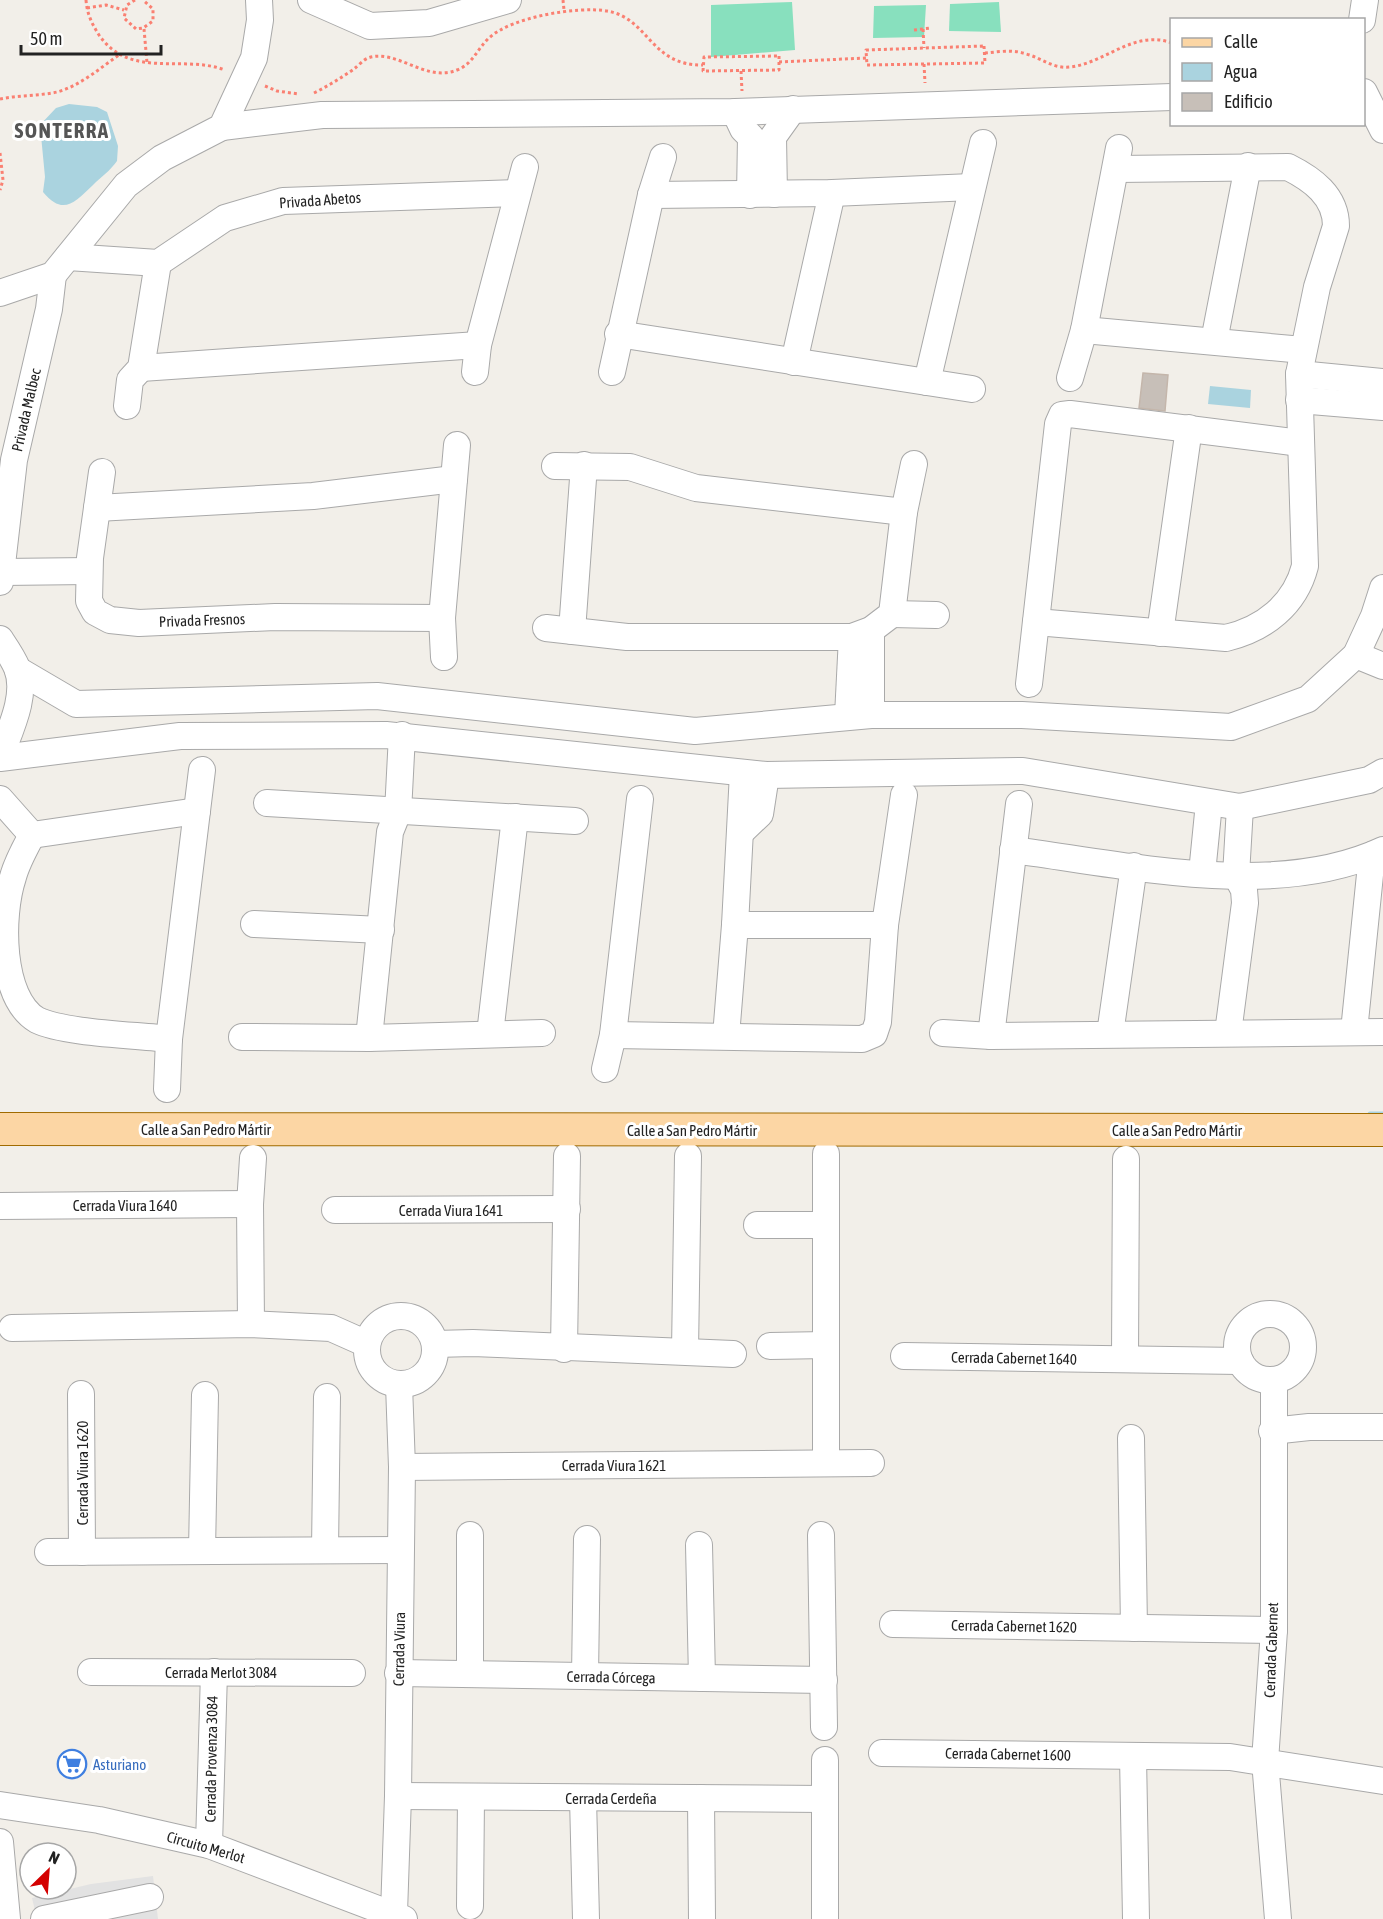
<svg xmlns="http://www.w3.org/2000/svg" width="1383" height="1919" font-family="'Asap Condensed',sans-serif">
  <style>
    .pitch { fill: #88e0be }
    .parking { fill: #e2e2e2 }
    .water { fill: #aad3df }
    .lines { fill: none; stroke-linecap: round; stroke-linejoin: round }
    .stream { stroke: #aad3df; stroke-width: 5 }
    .building { fill: #c7bfb8; stroke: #c4b6ab; stroke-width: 1.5 }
    .minor-casing { stroke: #a9a9a9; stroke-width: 28 }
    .major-casing { stroke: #a06b00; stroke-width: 34 }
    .path { stroke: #fa8072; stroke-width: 3; stroke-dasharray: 3 3; stroke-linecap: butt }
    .minor { stroke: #fff; stroke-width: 26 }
    .major { stroke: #fcd6a4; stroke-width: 32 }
    .labels { text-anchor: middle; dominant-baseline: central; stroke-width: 6; stroke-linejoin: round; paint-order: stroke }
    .street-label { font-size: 15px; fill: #222; stroke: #fff }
    .shop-label { font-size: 15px; fill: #366cbe; stroke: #fff; text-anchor: start }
    .district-label { font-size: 21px; font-weight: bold; letter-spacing: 1.5px; fill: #555; stroke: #fff }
  </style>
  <rect width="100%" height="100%" fill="#f2efe9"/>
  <g class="pitch">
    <path d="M792 2 795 50 711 57V5Z"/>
    <path d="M999 2 1001 32 949 31 950 4Z"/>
    <path d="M926 5 924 37 873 38 874 6Z"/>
  </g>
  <path class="parking" d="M153 1876 158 1919H37L32 1898 91 1884Z"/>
  <g class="water">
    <path d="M69 104 97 107 107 112 118 146 117 161C110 171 101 177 93 185 74 203 63 216 43 192L45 177 40 125 56 108Z"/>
    <path d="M1210 386 1251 390 1250 408 1208 404Z"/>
  </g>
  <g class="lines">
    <path class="stream" d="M1370 1114H1383"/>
  </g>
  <path class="building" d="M1143 373 1168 375 1165 411 1139 408Z"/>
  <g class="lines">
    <g class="minor-casing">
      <g id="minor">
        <path d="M311 0 370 26 429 23 508 0"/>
        <path d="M1362 20 1365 0"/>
        <path d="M1364 92 1383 130"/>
        <path d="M735 112 743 129 751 137 750 195"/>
        <path d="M222 127 322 115 735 112 1172 97"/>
        <path d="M774 194 773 137 793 109"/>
        <path d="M651 195 832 193 972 187"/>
        <path d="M68 257 158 263 225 218 283 201 517 193"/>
        <path d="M0 293 53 275 126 185 162 158 222 127 254 58 260 20 259 0"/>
        <path d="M1084 330 1303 350"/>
        <path d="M618 334 972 389"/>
        <path d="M1214 341 1248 166"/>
        <path d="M794 362 832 193"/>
        <path d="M141 368 478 345"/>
        <path d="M475 372 478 345 525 167"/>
        <path d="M612 372 651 195 663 157"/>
        <path d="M1299 374 1383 382"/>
        <path d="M1070 378 1084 330 1119 148"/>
        <path d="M927 382 983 143"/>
        <path d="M1299 400 1383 407"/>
        <path d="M127 406 130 380 141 368 158 263"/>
        <path d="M555 466 630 467 696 488 904 512"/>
        <path d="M102 472 90 558 89 601 95 612 110 620 139 623 275 617 442 618"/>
        <path d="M97 508 313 496 454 479"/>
        <path d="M2 572 89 571"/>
        <path d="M0 582 14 460 49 309 53 275"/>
        <path d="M892 614 936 615"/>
        <path d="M1036 622 1226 638C1264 629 1295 605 1305 566L1299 374 1317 287 1336 226C1336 196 1312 179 1288 167L1117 169"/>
        <path d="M546 628 627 637H852L871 630 892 614 904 512 914 464"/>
        <path d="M572 631 584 465"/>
        <path d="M1160 633 1189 428"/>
        <path d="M0 639C6 648 13 658 17 668 28 695 9 732 0 757"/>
        <path d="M1356 655 1383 666"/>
        <path d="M444 657 442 618 457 445"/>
        <path d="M18 670 76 704 377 696 695 731 871 715H1022L1231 727 1308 699 1356 655 1374 616 1383 588"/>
        <path d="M1029 684 1058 424 1062 415 1070 414 1300 443"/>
        <path d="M871 715V630"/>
        <path d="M848 716 852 637"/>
        <path d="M0 758 180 736 386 735 766 775 1023 771 1240 807 1369 780 1383 772"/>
        <path d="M0 799 32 835"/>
        <path d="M267 803 575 821"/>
        <path d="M741 832 760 814 766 775"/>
        <path d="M32 835C25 848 17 862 13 877 0 916 0 998 37 1020 63 1033 137 1035 169 1039"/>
        <path d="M32 835 197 811"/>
        <path d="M1013 850C1127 865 1276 900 1383 850"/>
        <path d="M1202 873 1209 803"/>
        <path d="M254 924 381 930"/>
        <path d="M735 925H885"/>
        <path d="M1354 1031 1372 855"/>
        <path d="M943 1033 991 1036 1383 1032"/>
        <path d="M1228 1033 1245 903 1244 890 1236 875 1240 807"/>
        <path d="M490 1034 515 817"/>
        <path d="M1110 1034 1134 866"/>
        <path d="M613 1035 862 1039 874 1034 878 1022 885 925 904 795"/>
        <path d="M726 1036 735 925 743 773"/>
        <path d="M991 1036 1019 804"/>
        <path d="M242 1037 369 1038 542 1033"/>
        <path d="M369 1038 390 832 398 812 402 735"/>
        <path d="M605 1069 613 1035 640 799"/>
        <path d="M167 1089 169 1039 202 770"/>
        <path d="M0 1206 250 1204"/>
        <path d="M335 1210 567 1209"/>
        <path d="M757 1225H826"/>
        <circle cx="1270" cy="1347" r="33"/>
        <circle cx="401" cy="1350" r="34"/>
        <path d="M251 1324 250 1204 253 1158"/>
        <path d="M12 1328 251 1324 331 1328 367 1344"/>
        <path d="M435 1344 473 1343 733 1354"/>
        <path d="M770 1346 826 1345"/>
        <path d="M564 1349 567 1156"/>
        <path d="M685 1351 688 1156"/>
        <path d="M904 1356 1240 1361"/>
        <path d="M1125 1359 1126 1159"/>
        <path d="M1274 1380V1630L1265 1761 1278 1919"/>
        <path d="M81 1394 82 1552"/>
        <path d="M1272 1431 1309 1427H1383"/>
        <path d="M1131 1438 1134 1628"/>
        <path d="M826 1463V1154"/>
        <path d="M402 1467 871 1463"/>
        <path d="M821 1535 824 1727"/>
        <path d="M699 1545 702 1678"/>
        <path d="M325 1550 327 1397"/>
        <path d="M202 1551 205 1395"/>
        <path d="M48 1552 400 1550"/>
        <path d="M893 1624 1274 1630"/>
        <path d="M91 1672 352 1673"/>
        <path d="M398 1673 824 1680"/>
        <path d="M470 1674V1535"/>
        <path d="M585 1676 587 1539"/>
        <path d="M882 1753 1230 1757 1383 1781"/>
        <path d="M1133 1756 1136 1919"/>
        <path d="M825 1760V1919"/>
        <path d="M398 1796 824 1799"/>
        <path d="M583 1798 586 1919"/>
        <path d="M701 1798 702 1919"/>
        <path d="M0 1805 99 1820 209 1845 404 1919"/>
        <path d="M0 1842 7 1919"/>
        <path d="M209 1845 214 1672"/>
        <path d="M470 1906 471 1797"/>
        <path d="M394 1913 398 1796 402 1467 399 1385"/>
        <path d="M44 1919 150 1897"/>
      </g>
    </g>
    <g class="major-casing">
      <path id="major" d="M0 1129 1383 1130"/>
    </g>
    <g class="path">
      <path d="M86 0C87 14 92 24 99 35 130 80 183 54 225 70"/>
      <path d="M135 0 127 5 124 18 136 29 143 28 153 21V9L143 0"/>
      <path d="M563 0 564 10"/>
      <path d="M87 8 106 5 124 10"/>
      <path d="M144 29 147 63"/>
      <path d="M923 29 924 48"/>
      <path d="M914 30 931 28"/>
      <path d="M984 46 985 63 867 65 866 50Z"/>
      <path d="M985 53C998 52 1013 49 1026 54 1042 58 1053 69 1070 67 1106 63 1134 29 1172 43"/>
      <path d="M779 56V70L703 71 704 57Z"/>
      <path d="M779 62 866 58"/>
      <path d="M924 64 925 83"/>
      <path d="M741 71 742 91"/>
      <path d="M265 86 277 91 299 94"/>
      <path d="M314 93C328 86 341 78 354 69 358 66 363 60 368 58 396 48 426 83 457 70 473 64 477 49 489 38 511 17 578 6 607 11 649 18 650 66 703 65"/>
      <path d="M0 99C19 95 39 96 57 92 80 86 100 68 119 55"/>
      <path d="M0 153 3 180 0 190"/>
    </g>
    <use href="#minor" class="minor"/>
    <use href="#major" class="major"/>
  </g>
  <defs>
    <g id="supermarket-ring" transform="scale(1.5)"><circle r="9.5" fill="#fff" stroke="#3f7fe0" stroke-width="1.5"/><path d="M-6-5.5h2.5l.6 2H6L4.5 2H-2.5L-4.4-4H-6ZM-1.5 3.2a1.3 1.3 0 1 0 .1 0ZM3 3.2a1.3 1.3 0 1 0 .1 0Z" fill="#3f7fe0"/></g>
  </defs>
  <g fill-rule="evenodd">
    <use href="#supermarket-ring" x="72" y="1764"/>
  </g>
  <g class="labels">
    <g class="street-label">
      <text transform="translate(320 200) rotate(-4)">Privada Abetos</text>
      <text transform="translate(26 410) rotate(-77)">Privada Malbec</text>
      <text transform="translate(202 620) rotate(-2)">Privada Fresnos</text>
      <text x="206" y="1129">Calle a San Pedro Mártir</text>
      <text x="692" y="1130">Calle a San Pedro Mártir</text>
      <text x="1177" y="1130">Calle a San Pedro Mártir</text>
      <text x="125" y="1205">Cerrada Viura 1640</text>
      <text x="451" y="1210">Cerrada Viura 1641</text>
      <text transform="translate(1014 1358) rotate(1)">Cerrada Cabernet 1640</text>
      <text x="614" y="1465">Cerrada Viura 1621</text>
      <text transform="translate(82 1473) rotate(-90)">Cerrada Viura 1620</text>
      <text transform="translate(1014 1626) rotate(1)">Cerrada Cabernet 1620</text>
      <text transform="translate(399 1649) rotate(-89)">Cerrada Viura</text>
      <text transform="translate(1271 1650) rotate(-88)">Cerrada Cabernet</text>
      <text x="221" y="1672">Cerrada Merlot 3084</text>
      <text transform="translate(611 1677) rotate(1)">Cerrada Córcega</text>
      <text transform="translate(1008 1754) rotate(1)">Cerrada Cabernet 1600</text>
      <text transform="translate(211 1759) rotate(-89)">Cerrada Provenza 3084</text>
      <text x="611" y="1798">Cerrada Cerdeña</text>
      <text transform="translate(206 1847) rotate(16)">Circuito Merlot</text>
    </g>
    <g class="shop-label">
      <text x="93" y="1764">Asturiano</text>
    </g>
    <g class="district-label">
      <text x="62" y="130">SONTERRA</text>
    </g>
  </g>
  <rect x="1170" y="18" width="195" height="108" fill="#ffffff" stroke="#a7a7a7" stroke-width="1.5"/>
  <rect x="1182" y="38" width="30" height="9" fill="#fcd6a4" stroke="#a7a7a7" stroke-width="1.5"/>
  <text x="1224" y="48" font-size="18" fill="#222222">Calle</text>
  <rect x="1182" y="63" width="30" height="18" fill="#aad3df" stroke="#a7a7a7" stroke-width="1.5"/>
  <text x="1224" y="78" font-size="18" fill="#222222">Agua</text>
  <rect x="1182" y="93" width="30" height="18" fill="#c7bfb8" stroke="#a7a7a7" stroke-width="1.5"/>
  <text x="1224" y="108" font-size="18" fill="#222222">Edificio</text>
  <g transform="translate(48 1871) rotate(25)"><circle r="28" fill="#ffffff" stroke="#a7a7a7" stroke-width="1.5"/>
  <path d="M0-4.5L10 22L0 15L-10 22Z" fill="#d40000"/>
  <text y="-9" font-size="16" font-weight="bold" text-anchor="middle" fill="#222222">N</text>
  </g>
  <path d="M21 45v9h140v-9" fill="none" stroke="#222222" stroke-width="3"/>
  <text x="30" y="45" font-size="18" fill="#222222" stroke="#ffffff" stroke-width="4.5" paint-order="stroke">50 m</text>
</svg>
